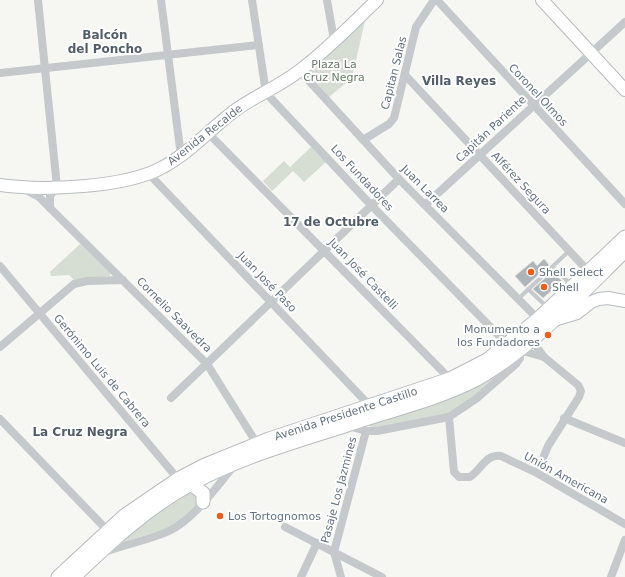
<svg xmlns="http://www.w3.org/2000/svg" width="625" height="577" font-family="'DejaVu Sans',sans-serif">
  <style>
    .green { fill: #d6ded3 }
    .building { fill: #adb5bb; stroke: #d7d7d5 }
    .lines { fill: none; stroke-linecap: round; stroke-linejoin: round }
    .secondary-casing { stroke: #b7bcc1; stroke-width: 14 }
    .primary-casing { stroke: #b8bcc0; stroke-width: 15 }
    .lane { stroke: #c5c9cc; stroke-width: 4 }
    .street { stroke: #c5c9cc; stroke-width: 8 }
    .secondary { stroke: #fff; stroke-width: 12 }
    .primary { stroke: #fff; stroke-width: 13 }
    .poi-dot { fill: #ee5d1a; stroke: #fff; stroke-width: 1.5 }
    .labels { text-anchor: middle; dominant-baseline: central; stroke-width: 4; stroke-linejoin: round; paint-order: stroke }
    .park-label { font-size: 11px; fill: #657c62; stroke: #fff }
    .street-label { font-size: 11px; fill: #637385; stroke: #fff }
    .poi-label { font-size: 11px; fill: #637385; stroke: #fff; text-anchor: start }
    .neighbourhood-label { font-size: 12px; font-weight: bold; fill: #515d6a; stroke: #fff }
  </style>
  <rect width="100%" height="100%" fill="#f6f6f2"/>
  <g class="green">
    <path d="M366 16 352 78 329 97 311 76 309 72 312 67Z"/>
    <path d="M311 147 326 162 304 182 293 171 272 191 263 181 284 161 290 167Z"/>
    <path d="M80 244 110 273V276L74 280 69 275 51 276 50 272Z"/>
    <path d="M515 360C493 379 471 405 444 415 421 423 395 425 371 428L369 424Z"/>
    <path d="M192 490 197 492 199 502 176 524 167 529 118 543 154 513Z"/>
  </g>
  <g class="building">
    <path d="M544 259 549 265 525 287 515 276 533 261 537 266Z"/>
    <path d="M552 272 562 281 543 298 533 289Z"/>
  </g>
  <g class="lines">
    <g class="secondary-casing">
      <g id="secondary">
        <path d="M542 0 625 90"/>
        <path d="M0 185C42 191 126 188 163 167 191 152 212 127 237 109 257 95 280 86 299 71 327 50 352 24 377 0"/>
        <path d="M551 321 577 313 591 302 599 299 608 298 625 301"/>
      </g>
    </g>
    <g class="primary-casing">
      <g id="primary">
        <path d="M191 484 203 493V502"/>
        <path d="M58 577 124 516 178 479 205 465 269 439 450 379 487 360 538 319 625 237"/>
        <path d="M74 577C110 542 147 508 191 484 240 457 295 442 347 425 388 411 439 399 477 379 529 350 582 293 625 251"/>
      </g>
    </g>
    <g class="lane">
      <path d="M552 267 572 285"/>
      <path d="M528 289 547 307"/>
      <path d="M518 299 569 251"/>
    </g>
    <g class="street">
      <path d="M38 0 57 187 50 196V208"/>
      <path d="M161 0 181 156"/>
      <path d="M252 0 266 93 371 205 508 345"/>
      <path d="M327 0 334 40"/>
      <path d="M437 0 625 204"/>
      <path d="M300 71 399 179 538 319"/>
      <path d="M0 73 259 45"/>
      <path d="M405 75 589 272"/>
      <path d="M209 134 450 379"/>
      <path d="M363 140 389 124 394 118 416 27 434 0"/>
      <path d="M149 174 370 406"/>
      <path d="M24 189 39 197 50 208 207 364 259 447"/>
      <path d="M425 205 625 22"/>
      <path d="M0 266 178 479 182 481"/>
      <path d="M531 339 544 357 578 385 581 391 579 397 548 446 537 473"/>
      <path d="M0 347 74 284 87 281 123 280"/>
      <path d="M171 398 399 179"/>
      <path d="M449 417 454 472 459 477H470C481 470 485 454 501 456L537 473 625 524"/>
      <path d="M564 418 625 443"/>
      <path d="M0 419 107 530"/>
      <path d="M348 426 366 431H377L449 417 476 399 516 364 520 358 519 350 544 357"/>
      <path d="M285 527 382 577"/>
      <path d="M105 552C125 544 150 540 169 531 194 519 216 487 234 466"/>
      <path d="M301 577 317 543"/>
      <path d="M341 577 334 552 366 431"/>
      <path d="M611 577 625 540"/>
    </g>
    <use href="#secondary" class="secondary"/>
    <use href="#primary" class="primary"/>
  </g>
  <g class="poi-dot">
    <circle cx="531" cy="272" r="4"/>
    <circle cx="544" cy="287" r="4"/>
    <circle cx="548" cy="335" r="4"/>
    <circle cx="220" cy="516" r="4"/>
  </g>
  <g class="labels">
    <g class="park-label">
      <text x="334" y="64">Plaza La<tspan x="334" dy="13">Cruz Negra</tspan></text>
    </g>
    <g class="street-label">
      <text transform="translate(394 73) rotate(-76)">Capitan Salas</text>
      <text transform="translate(538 95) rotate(47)">Coronel Olmos</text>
      <text transform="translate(491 129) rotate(-43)">Capitán Pariente</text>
      <text transform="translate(205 135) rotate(-38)">Avenida Recalde</text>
      <text transform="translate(362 178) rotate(47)">Los Fundadores</text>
      <text transform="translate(521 183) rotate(47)">Alférez Segura</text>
      <text transform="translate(425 189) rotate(45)">Juan Larrea</text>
      <text transform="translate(363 274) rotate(46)">Juan José Castelli</text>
      <text transform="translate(267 282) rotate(46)">Juan José Paso</text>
      <text transform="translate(174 315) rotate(45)">Cornelio Saavedra</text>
      <text transform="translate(102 371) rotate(50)">Gerónimo Luis de Cabrera</text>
      <text transform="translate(346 414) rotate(-18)">Avenida Presidente Castillo</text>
      <text transform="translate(566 478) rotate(29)">Unión Americana</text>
      <text transform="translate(339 490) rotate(-75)">Pasaje Los Jazmines</text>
    </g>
    <g class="poi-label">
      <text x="539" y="272">Shell Select</text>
      <text x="552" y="287">Shell</text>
      <text x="540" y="329" text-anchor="end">Monumento a<tspan x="540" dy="13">los Fundadores</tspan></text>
      <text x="228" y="516">Los Tortognomos</text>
    </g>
    <g class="neighbourhood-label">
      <text x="105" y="35">Balcón<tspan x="105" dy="14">del Poncho</tspan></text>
      <text x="459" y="81">Villa Reyes</text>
      <text x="331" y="222">17 de Octubre</text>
      <text x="80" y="432">La Cruz Negra</text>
    </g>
  </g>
</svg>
